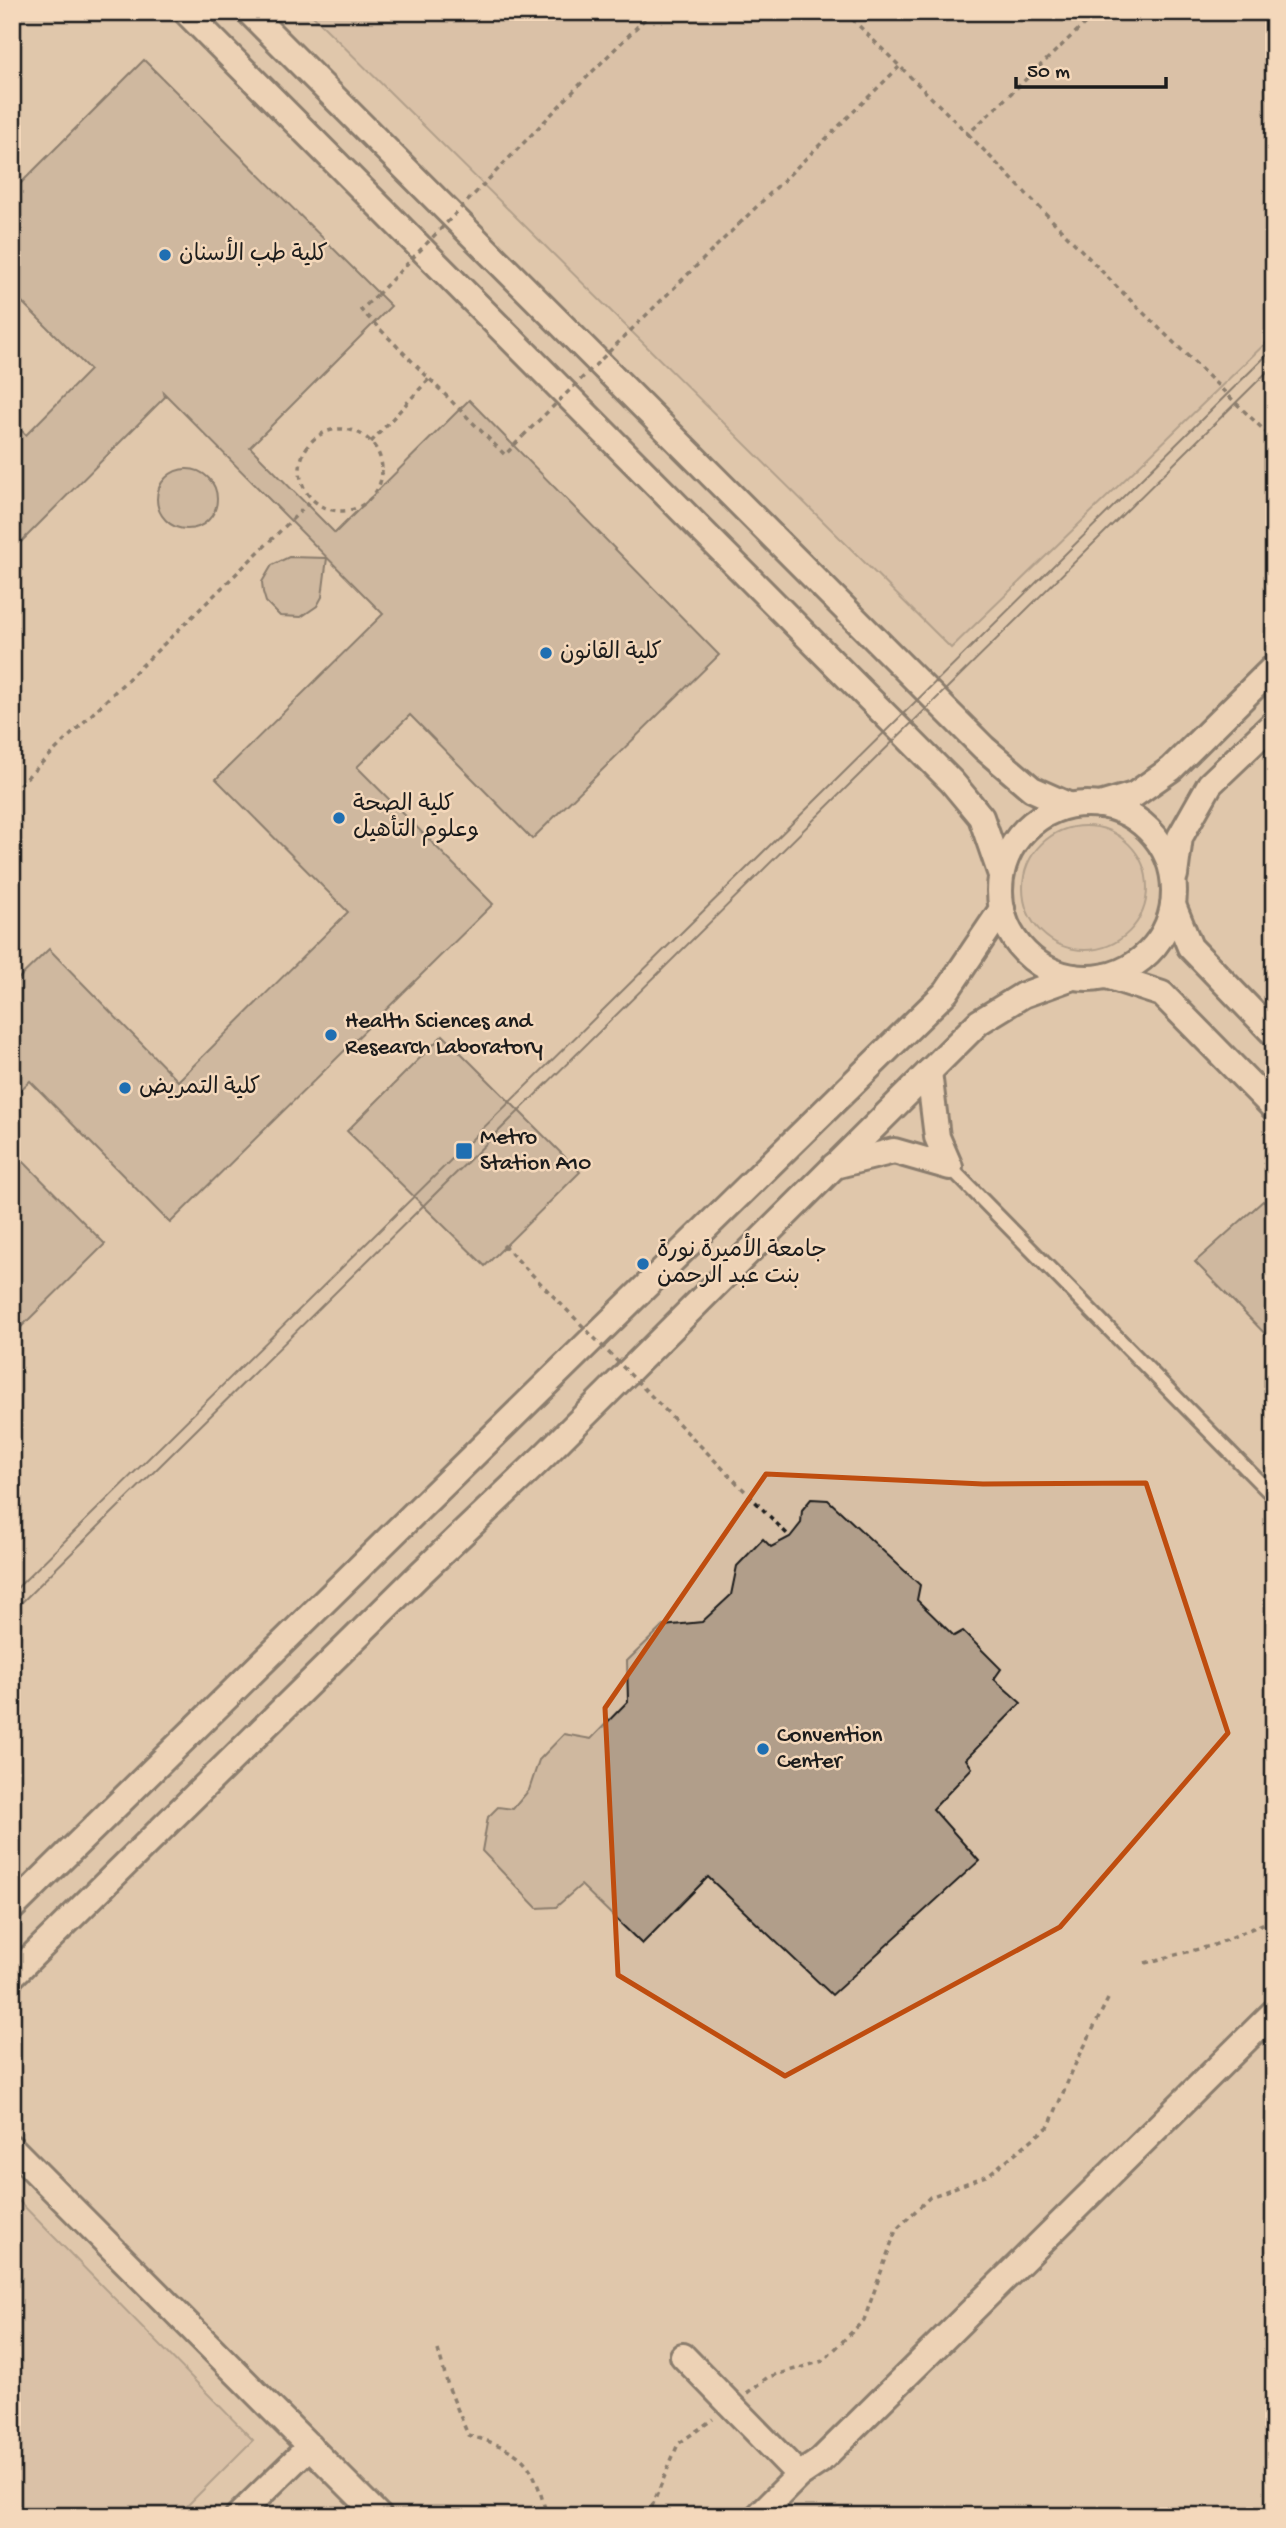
<svg xmlns="http://www.w3.org/2000/svg" width="1286" height="2528" font-family="'Gochi Hand','Playpen Sans Arabic',sans-serif">
  <style>
    .built { fill: #d7bfa5 }
    .green { fill: #c9b29c; stroke: #72675c; stroke-width: 2 }
    .building { fill: #b19e8a; stroke: #1c1c1c; stroke-width: 2 }
    .lines { fill: none; stroke-linecap: round; stroke-linejoin: round }
    .service-casing { stroke: #1c1c1c; stroke-width: 18 }
    .minor-casing { stroke: #1c1c1c; stroke-width: 30 }
    .path { stroke: #1c1c1c; stroke-width: 3.5; stroke-dasharray: 5 5; stroke-linecap: butt }
    .service { stroke: #f4d8bb; stroke-width: 12 }
    .minor { stroke: #f4d8bb; stroke-width: 24 }
    .tram { stroke: #1c1c1c; stroke-width: 2 }
    .path-bridge { stroke: #1c1c1c; stroke-width: 3.5; stroke-dasharray: 5 5; stroke-linecap: butt }
    .marked { fill: none; stroke: #bf4d0f; stroke-width: 5; stroke-linejoin: round }
    .poi-dot { fill: #1f6fb2; stroke: #f4d8bb; stroke-width: 2.5 }
    .labels { text-anchor: middle; dominant-baseline: central; stroke-width: 5; stroke-linejoin: round; paint-order: stroke }
    .poi-label { font-size: 23px; fill: #1c1c1c; stroke: #f4d8bb; text-anchor: start }
  </style>
  <rect width="100%" height="100%" fill="#e7cdb1"/>
  <filter id="ink" filterUnits="userSpaceOnUse"><feTurbulence type="fractalNoise" baseFrequency=".0143" numOctaves="2"/><feDisplacementMap in="SourceGraphic" scale="14" xChannelSelector="R" yChannelSelector="G"/><feConvolveMatrix kernelMatrix="1 2 1 2 8 2 1 2 1" color-interpolation-filters="sRGB"/></filter>
  <g filter="url(#ink)">
    <rect class="built" x="12" y="12" width="1262" height="2504"/>
    <g class="green">
      <path d="M309 12H1274V335L951 648Z"/>
      <circle cx="1085" cy="888" r="62"/>
      <path d="M12 2194 253 2440 177 2516H12Z"/>
    </g>
    <g class="building">
      <path d="M144 60 391 306 250 447 335 533 469 400 719 655 532 839 410 715 357 767 493 904 170 1223 30 1081 12 1098V985L49 949 178 1081 348 912 216 779 383 614 164 393 165 397 12 551V421L26 435 90 370 12 292V192Z"/>
      <circle cx="187" cy="499" r="30"/>
      <path d="M289 557 327 558 322 597 317 606 301 617 280 616 266 602 263 592 262 582 272 565Z"/>
      <path d="M443 1035 580 1172 485 1266 347 1131Z"/>
      <path d="M12 1150 105 1244 12 1336Z"/>
      <path d="M1263 1201 1274 1212V1343L1195 1262Z"/>
      <path d="M811 1499 828 1500 920 1585 917 1600 954 1636 963 1631 1001 1669 994 1679 1021 1703 966 1759 972 1768 933 1809 979 1861 832 1995 708 1877 642 1944 581 1885 556 1907 537 1908 482 1851 488 1817 498 1807 513 1809 529 1790 539 1760 564 1734 591 1739 628 1701 627 1661 663 1626 702 1622 731 1595 737 1566 763 1539 771 1547 790 1537 801 1523 802 1510Z"/>
    </g>
    <g class="lines">
      <g class="service-casing">
        <path id="service" d="M950 1167 1274 1497"/>
      </g>
      <g class="minor-casing">
        <g id="minor">
          <path d="M186 12 952 782 981 817 1001 875"/>
          <path d="M249 12 984 748 1032 789 1068 805"/>
          <circle cx="1087" cy="891" r="87"/>
          <path d="M1100 805 1134 795 1171 769 1274 667"/>
          <path d="M1175 875 1180 837 1210 784 1274 723"/>
          <path d="M1173 905 1190 947 1274 1034"/>
          <path d="M1107 976 1162 994 1274 1108"/>
          <path d="M834 1166 894 1151 950 1167 937 1137 929 1072"/>
          <path d="M12 1908 946 992 1002 909"/>
          <path d="M12 1976 422 1572 544 1456 979 1022 1023 995 1073 977"/>
          <path d="M12 2148 379 2516"/>
          <path d="M683 2356 799 2475"/>
          <path d="M238 2516 310 2446"/>
          <path d="M758 2516 799 2475 820 2461 1274 2012"/>
        </g>
      </g>
      <g class="path">
        <path d="M845 12 968 134 1097 12"/>
        <path d="M592 72 652 12"/>
        <path d="M968 134 1123 293 1274 440"/>
        <path d="M739 224 899 67"/>
        <path d="M377 295 361 310 505 455 523 436"/>
        <circle cx="341" cy="470" r="41"/>
        <path d="M371 442 429 379"/>
        <path d="M12 792 312 500"/>
        <path d="M1145 1963 1214 1945 1274 1919"/>
        <path d="M438 2350 448 2386 468 2435C525 2452 532 2459 547 2516"/>
        <path d="M747 2393 768 2377 823 2361 864 2320 896 2230 930 2197 988 2175 1049 2126 1074 2067 1108 1999"/>
        <path d="M648 2516 678 2444 713 2419"/>
      </g>
      <use href="#service" class="service"/>
      <use href="#minor" class="minor"/>
      <g class="tram">
        <path d="M12 1593 1274 348"/>
        <path d="M12 1612 1274 365"/>
      </g>
      <g class="path-bridge">
        <path d="M377 295 592 72"/>
        <path d="M523 436 739 224"/>
        <path d="M503 1245 790 1537"/>
      </g>
    </g>
  </g>
  <path d="M0 0H1286V2528H0ZM766 1474 983 1484 1146 1483 1228 1733 1060 1927 785 2076 618 1975 605 1708Z" fill="#e7cdb1" fill-opacity=".55" fill-rule="evenodd"/>
  <path class="marked" d="M766 1474 983 1484 1146 1483 1228 1733 1060 1927 785 2076 618 1975 605 1708Z"/>
  <g class="poi-dot">
    <circle cx="165" cy="255" r="7"/>
    <circle cx="546" cy="653" r="7"/>
    <circle cx="339" cy="818" r="7"/>
    <circle cx="331" cy="1035" r="7"/>
    <circle cx="125" cy="1088" r="7"/>
    <rect x="455" y="1142" width="18" height="18" rx="3.5"/>
    <circle cx="643" cy="1264" r="7"/>
    <circle cx="763" cy="1749" r="7"/>
  </g>
  <g class="labels">
    <g class="poi-label">
      <text x="179" y="255">كلية طب الأسنان</text>
      <text x="560" y="653">كلية القانون</text>
      <text x="353" y="805">كلية الصحة<tspan x="353" dy="26">وعلوم التأهيل</tspan></text>
      <text x="345" y="1022">Health Sciences and<tspan x="345" dy="26">Research Laboratory</tspan></text>
      <text x="139" y="1088">كلية التمريض</text>
      <text x="480" y="1138">Metro<tspan x="480" dy="26">Station A10</tspan></text>
      <text x="657" y="1251">جامعة الأميرة نورة<tspan x="657" dy="26">بنت عبد الرحمن</tspan></text>
      <text x="777" y="1736">Convention<tspan x="777" dy="26">Center</tspan></text>
    </g>
  </g>
  <rect width="1286" height="2528" fill="none" stroke="#f4d8bb" stroke-width="42"/>
  <rect x="21" y="21" width="1244" height="2486" fill="none" stroke="#1c1c1c" stroke-width="2.5" filter="url(#ink)"/>
  <path d="M1016 77v10h150v-10" fill="none" stroke="#1c1c1c" stroke-width="3.5"/>
  <text x="1027" y="77" font-size="21" fill="#1c1c1c" stroke="#f4d8bb" stroke-width="5" paint-order="stroke">50 m</text>
</svg>
